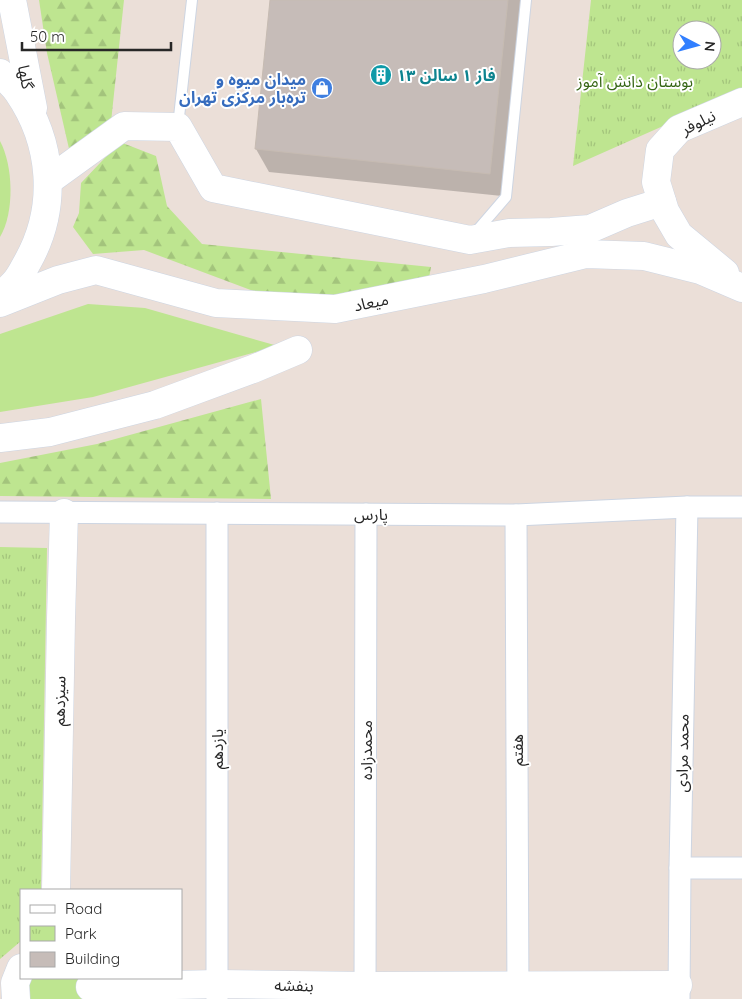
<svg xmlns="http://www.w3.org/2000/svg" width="742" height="999" font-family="Quicksand,'Noto Sans Arabic',sans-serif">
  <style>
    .grass { fill: #bee590 }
    .forest { fill: url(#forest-firs) }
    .park { fill: url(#park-tufts); fill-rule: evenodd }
    .shadow { fill: #0003 }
    .building { fill: #c6bcb8; stroke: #c6bbb2 }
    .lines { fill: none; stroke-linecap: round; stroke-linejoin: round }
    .lane-casing { stroke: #cdd5e2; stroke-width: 12 }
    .street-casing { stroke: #cdd5e2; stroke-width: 23 }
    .secondary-casing { stroke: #cdd5e2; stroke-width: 29 }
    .lane { stroke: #fff; stroke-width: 10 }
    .street { stroke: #fff; stroke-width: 21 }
    .secondary { stroke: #fff; stroke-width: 28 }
    .labels { text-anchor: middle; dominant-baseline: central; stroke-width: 4; stroke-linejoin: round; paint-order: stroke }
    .culture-label { font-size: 16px; font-weight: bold; fill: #0d838f; stroke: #fff; text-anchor: start }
    .street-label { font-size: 16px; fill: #272727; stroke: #fff }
    .shop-label { font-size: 16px; font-weight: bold; fill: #366cbe; stroke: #fff; text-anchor: end }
    .park-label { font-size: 16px; fill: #366615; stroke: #fff }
  </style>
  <defs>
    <pattern id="forest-firs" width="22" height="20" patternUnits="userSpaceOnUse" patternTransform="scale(1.25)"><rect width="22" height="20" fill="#bee590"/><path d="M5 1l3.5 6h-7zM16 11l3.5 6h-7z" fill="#a3c47c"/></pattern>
    <pattern id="park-tufts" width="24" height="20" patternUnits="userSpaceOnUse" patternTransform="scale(1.25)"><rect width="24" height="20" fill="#bee590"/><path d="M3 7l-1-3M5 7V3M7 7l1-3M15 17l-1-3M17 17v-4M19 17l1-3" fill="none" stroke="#a3c47c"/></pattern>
  </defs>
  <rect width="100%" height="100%" fill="#ebdfd8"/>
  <g class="grass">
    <path d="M0 141C13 165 15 212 0 237Z"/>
    <path d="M88 304 145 308 278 346 93 397 0 412V334Z"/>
    <path d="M23 978H82L84 999H22Z"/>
  </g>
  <g class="forest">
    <path d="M39 0H124L111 122 70 153 47 53Z"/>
    <path d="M120 142 156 156 167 206 202 244 431 267 429 278 374 299 269 297 144 250 93 254 73 227 79 213 81 183Z"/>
    <path d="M261 399 271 499 0 496V463L97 444Z"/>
  </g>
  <g class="park">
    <path d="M591 0H742V91L573 166ZM682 30H712V60H682Z"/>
    <path d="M0 547 47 548 41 890H21V941L0 959Z"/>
  </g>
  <path class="shadow" d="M271 0H523L502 196 269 172 256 149Z"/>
  <path class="building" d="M270 0H508L490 174 255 149Z"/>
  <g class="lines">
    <g class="lane-casing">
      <g id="lane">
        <path d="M178 126 192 0"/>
        <path d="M475 233 506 197 526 0"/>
      </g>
    </g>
    <g class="street-casing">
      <g id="street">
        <path d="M0 512 516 515 687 507H742"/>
        <path d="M217 513V999"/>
        <path d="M516 515 518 999"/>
        <path d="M680 868H742"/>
        <path d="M365 999 366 514"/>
        <path d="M679 999 680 868 687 507"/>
      </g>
    </g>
    <g class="secondary-casing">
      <g id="secondary">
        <path d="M12 0 33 108"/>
        <path d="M0 73C6 79 13 85 18 92 53 143 58 207 28 261 24 268 21 275 16 281 11 287 5 292 0 297"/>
        <path d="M48 181 124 126 178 127 213 188 470 240 509 233 551 232 590 229 627 213 662 202"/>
        <path d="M725 273 679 235 665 211 656 182 660 150 679 129 742 102"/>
        <path d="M0 303 58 280 96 270 216 303 335 309 484 279 586 254 644 256 700 270 742 288"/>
        <path d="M0 438 50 432 155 405 253 369 298 350"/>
        <path d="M56 890 61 619 64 513"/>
        <path d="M90 987 217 984 365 986 678 985"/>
        <path d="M16 999 15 983 21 968"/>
      </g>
    </g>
    <use href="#lane" class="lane"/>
    <use href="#street" class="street"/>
    <use href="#secondary" class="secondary"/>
  </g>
  <defs>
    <g id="building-disc" transform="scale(1.125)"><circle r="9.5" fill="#0f9aa8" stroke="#fff"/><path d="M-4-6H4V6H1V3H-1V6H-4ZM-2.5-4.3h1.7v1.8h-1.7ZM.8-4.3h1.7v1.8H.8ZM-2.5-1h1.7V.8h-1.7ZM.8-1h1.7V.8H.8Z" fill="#fff"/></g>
    <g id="shop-disc" transform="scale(1.125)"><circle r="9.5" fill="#3f7fe0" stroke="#fff"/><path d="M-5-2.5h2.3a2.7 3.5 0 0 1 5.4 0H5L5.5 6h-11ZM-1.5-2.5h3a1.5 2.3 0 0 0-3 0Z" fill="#fff"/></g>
  </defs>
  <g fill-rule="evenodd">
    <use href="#building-disc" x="381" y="75"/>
    <use href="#shop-disc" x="322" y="88"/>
  </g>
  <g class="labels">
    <g class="culture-label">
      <text x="397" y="75">فاز ۱ سالن ۱۳</text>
    </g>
    <g class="street-label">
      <text transform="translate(26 77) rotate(79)">گلها</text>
      <text transform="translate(698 122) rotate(-26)">نیلوفر</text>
      <text transform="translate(371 302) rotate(-12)">میعاد</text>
      <text x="371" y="514">پارس</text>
      <text transform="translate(59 701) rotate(-89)">سیزدهم</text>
      <text transform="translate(217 749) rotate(-90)">یازدهم</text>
      <text transform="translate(366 750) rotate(-90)">محمدزاده</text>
      <text transform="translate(517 750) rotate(-90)">هفتم</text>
      <text transform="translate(682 753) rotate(-89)">محمد مرادی</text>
      <text transform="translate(294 985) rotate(1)">بنفشه</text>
    </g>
    <g class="shop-label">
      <text x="306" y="79">میدان میوه و<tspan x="306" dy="18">تره‌بار مرکزی تهران</tspan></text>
    </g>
    <g class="park-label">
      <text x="635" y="81">بوستان دانش آموز</text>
    </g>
  </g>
  <rect x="20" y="889" width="162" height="90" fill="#ffffff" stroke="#a9a9a9"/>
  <rect x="30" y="905" width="25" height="8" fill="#ffffff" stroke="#a9a9a9"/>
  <text x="65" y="914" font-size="15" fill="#272727">Road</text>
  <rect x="30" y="926" width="25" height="15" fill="url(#park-tufts)" stroke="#a9a9a9"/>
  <text x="65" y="939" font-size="15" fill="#272727">Park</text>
  <rect x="30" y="952" width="25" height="15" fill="#c6bcb8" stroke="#a9a9a9"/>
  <text x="65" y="964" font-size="15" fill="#272727">Building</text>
  <g transform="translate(697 45) rotate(96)"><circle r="24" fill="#ffffff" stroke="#a9a9a9"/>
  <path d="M0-4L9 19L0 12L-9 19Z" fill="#317fff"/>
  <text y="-8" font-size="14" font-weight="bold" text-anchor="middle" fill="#272727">N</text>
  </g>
  <path d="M22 42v8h149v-8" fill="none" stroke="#272727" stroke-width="2.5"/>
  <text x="30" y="42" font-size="15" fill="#272727" stroke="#ffffff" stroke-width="4" paint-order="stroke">50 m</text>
</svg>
